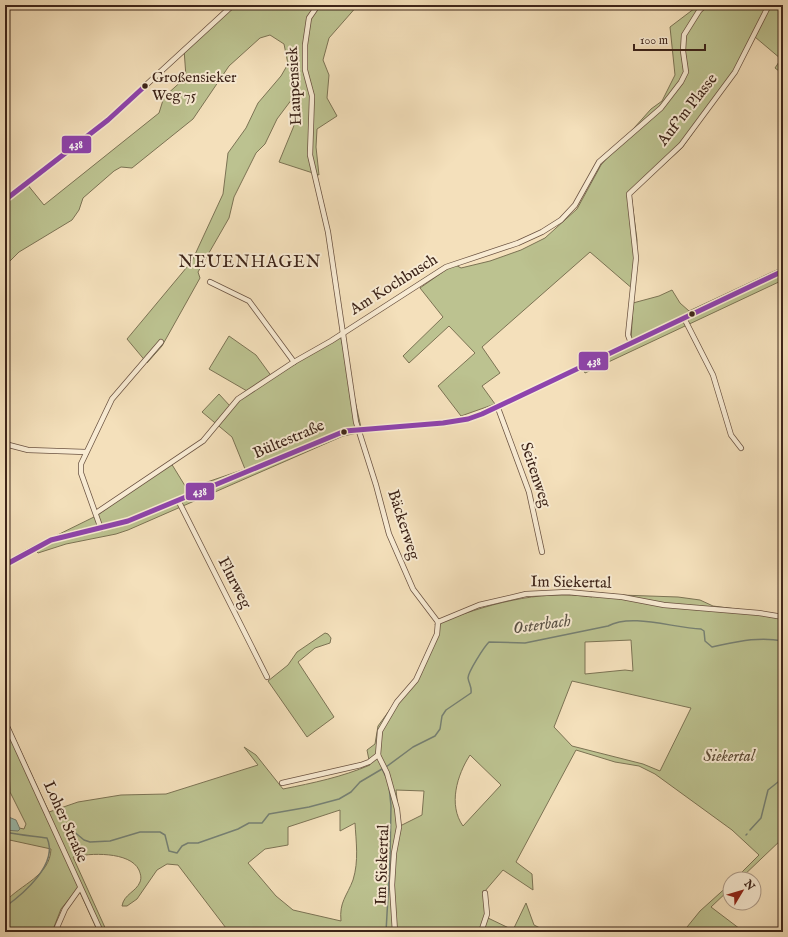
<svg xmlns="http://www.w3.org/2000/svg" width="788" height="937" font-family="'IM FELL English',serif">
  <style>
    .green { fill: #bcc290; stroke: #7c7354; fill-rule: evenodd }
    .water { fill: #9cbdaf; stroke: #768073 }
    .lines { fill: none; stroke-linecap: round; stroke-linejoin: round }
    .stream { stroke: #768073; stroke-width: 1.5 }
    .minor-casing { stroke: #6b5342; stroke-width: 6 }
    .minor { stroke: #f8ebd3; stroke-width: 4.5 }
    .bus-1-casing { stroke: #f8ebd3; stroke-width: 8 }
    .bus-1 { stroke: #8e44ad; stroke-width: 5 }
    .bus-dot { fill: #3d2419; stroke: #f8ebd3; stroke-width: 1.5 }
    .labels { text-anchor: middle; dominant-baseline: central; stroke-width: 4; stroke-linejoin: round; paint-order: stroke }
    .bus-label { font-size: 15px; fill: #3d2419; stroke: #f8ebd3; text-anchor: start }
    .street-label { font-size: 16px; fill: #3d2419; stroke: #f8ebd3 }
    .park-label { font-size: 16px; font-style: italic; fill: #5d4c37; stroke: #f8ebd3 }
    .neighbourhood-label { font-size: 17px; letter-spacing: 1px; fill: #3d2419; stroke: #f8ebd3 }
    .water-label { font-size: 17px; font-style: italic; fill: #5a5246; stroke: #f8ebd3 }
    .line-badge { stroke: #f8ebd3; stroke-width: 1.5 }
    .badge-label { font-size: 11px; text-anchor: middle; font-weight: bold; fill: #fff }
  </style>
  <rect width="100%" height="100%" fill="#f4e0bb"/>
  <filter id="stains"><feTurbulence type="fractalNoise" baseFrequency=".005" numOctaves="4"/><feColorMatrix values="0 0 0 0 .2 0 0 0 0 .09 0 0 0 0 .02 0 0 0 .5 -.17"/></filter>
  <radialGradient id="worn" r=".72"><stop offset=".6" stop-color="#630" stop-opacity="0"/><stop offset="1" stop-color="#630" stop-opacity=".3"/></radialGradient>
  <g class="green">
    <path d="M229 5H261L264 10 269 5H358L329 38 323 60 329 75 327 98 337 116 317 129 316 147 319 175 279 162 300 111 292 99 277 119 265 144 256 153 234 197 229 218 198 272 200 278 162 346 147 363 127 339 192 261 223 194 228 153 246 128 258 103 281 76 288 64 284 44 270 35 260 38 229 66 193 119 132 168 121 167 114 171 83 198 79 210 72 220 19 252 7 264 5 262V200L27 184 44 205 159 113 164 97 186 77 184 49Z"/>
    <path d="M699 5H783V74L775 68 781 59 755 37 736 72 682 148 631 194 637 240 634 290 590 252 482 347 500 373 482 386 495 404 461 416 438 386 475 353 449 326 409 363 403 356 443 317 420 288 454 264 461 268 490 261 521 250 545 238 577 209 601 165 651 109 662 101 675 75 670 27Z"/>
    <path d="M783 267V280L585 373 581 365 631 341 633 303 659 296 672 290 680 303 689 311Z"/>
    <path d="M340 334 362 432 343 436 128 530 116 534 66 544 38 553 33 547 96 516 171 463 187 489 245 469 232 437 202 412 219 394 230 406 247 391 209 369 229 336 256 355 272 377Z"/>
    <path d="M590 592 620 595 678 597 700 600 713 606 783 615V838L740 879H735L759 855 732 830 655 774 639 766 615 762 576 750 516 862 532 874 533 890 503 870 485 891 488 918 513 930 526 903 534 925 548 932H229L178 865 167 864 157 870 137 899 127 906H122C124 894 136 892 140 882 142 877 140 873 139 870 130 851 89 853 73 857L107 932H98L78 888 61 909 52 932H17L5 924V902C21 884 50 876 51 849L5 839V825L24 829 26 824 10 792 9 768 5 749V717L49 812 78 802 121 795 166 794 258 765 244 747 256 755 283 789C313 783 342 777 370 765L367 750 375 744 378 726 394 704 416 680 437 629 435 624C486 605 537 589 592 597ZM631 640 633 671 625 670 585 674V642ZM572 681 691 708 660 771 643 764 572 746 554 727ZM470 755 501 785 463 826C448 805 457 775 470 755ZM396 790 424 791 422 815 400 826ZM340 810V831L355 823C356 841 359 861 353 880 347 896 339 902 341 921L293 910 276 896 248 863 265 849 288 845V827Z"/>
    <path d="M325 633 328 634 331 638 330 643 315 648 298 662 334 717 307 737 268 681 288 665 297 652Z"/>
    <path d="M730 884V889L711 907 744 932H683L700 911Z"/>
  </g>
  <path class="water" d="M6 816 16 820 20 829 18 831 5 830Z"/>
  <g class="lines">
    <g class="stream">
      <path d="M386 767 413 747 435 736 440 729 442 716 446 710 471 693C472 687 469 684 468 678 468 672 484 647 489 642L525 643 608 626C632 613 673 628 701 629L704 631 705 641 712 647C736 642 758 636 783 641"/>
      <path d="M383 769H382L386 777"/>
      <path d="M750 830 761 818 768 790 783 778"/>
      <path d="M70 831 72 830 84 840 90 842 110 841 140 832H160L165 835 169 851 177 853 182 846 188 843H198L238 829 249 823H262L269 814 309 807 339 799 351 792 360 782 382 769"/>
      <path d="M5 832C19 835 33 836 47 838 59 864 23 894 5 907"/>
      <path d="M746 835 747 834"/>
      <path d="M386 932 390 860 391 806 389 786"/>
    </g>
    <g class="minor-casing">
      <g id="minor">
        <path d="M318 5 309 18 305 45V70L312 96 310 155 328 232 356 422 376 485 389 534 413 589 438 622"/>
        <path d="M5 200 108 120 233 5"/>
        <path d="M210 282 249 301 294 362"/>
        <path d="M684 318 713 375 731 435 741 448"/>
        <path d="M631 343 628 335 636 258 629 194 681 145 735 72 769 5"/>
        <path d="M498 408 529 492 542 552"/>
        <path d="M5 444 28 450 86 452"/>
        <path d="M178 500 267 677"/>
        <path d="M96 513 203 441 238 399 294 362 331 341 446 267 518 243 542 232 561 220 575 205 599 162 661 108 681 82 686 72 683 51 684 35 699 11 705 5"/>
        <path d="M101 529 81 473V464L112 399 161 342"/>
        <path d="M5 565C22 555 39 544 58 538 80 530 105 529 128 521L345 431 443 423 468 419 482 414 783 271"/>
        <path d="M438 622 479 605 526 594 567 592 622 597 664 605 759 613 783 617"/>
        <path d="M5 722 101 932"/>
        <path d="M282 783 361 765 369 762 378 755"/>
        <path d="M55 932 65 909 80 888"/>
        <path d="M395 932 392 885 394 853 399 827 397 809 387 773 378 755 380 731 397 702 416 680 437 634 438 622"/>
        <path d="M481 932 487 914 485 893"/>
      </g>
    </g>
    <use href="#minor" class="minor"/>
    <g class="bus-1-casing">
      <g id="bus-1">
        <path d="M5 200 108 120 145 86"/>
        <path d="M5 565 51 540 128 521 345 431 443 423 468 419 482 414 783 271"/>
      </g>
    </g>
    <use href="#bus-1" class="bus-1"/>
  </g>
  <g class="bus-dot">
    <circle cx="145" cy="86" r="3.5"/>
    <circle cx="692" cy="314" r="3.5"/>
    <circle cx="344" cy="432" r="3.5"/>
  </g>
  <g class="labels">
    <g class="bus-label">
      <text x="152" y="77">Großensieker<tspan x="152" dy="18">Weg 75</tspan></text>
    </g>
    <g class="street-label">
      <text transform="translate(295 86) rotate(-93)">Haupensiek</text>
      <text transform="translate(688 110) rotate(-52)">Auf'm Plasse</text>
      <text transform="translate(394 285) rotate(-32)">Am Kochbusch</text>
      <text transform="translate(289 440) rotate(-23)">Bültestraße</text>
      <text transform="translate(535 475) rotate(72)">Seitenweg</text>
      <text transform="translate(403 525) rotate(72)">Bäckerweg</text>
      <text transform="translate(234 583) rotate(63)">Flurweg</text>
      <text transform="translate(571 583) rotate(1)">Im Siekertal</text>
      <text transform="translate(65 822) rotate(66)">Loher Straße</text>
      <text transform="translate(383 865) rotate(-88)">Im Siekertal</text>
    </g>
    <g class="park-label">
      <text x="729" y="757">Siekertal</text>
    </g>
    <g class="neighbourhood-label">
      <text x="250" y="262">NEUENHAGEN</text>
    </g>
    <g class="water-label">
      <text transform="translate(542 625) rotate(-8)">Osterbach</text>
    </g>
  </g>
  <g class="line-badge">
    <rect x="61" y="135" width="31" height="19" rx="4" fill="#8e44ad"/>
    <rect x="578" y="351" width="31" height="20" rx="4" fill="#8e44ad"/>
    <rect x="185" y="482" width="30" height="19" rx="4" fill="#8e44ad"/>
  </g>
  <g class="badge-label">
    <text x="76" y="148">438</text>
    <text x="594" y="365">438</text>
    <text x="200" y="495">438</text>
  </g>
  <rect width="788" height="937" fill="none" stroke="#f4e0bb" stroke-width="20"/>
  <rect x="6" y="6" width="776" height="925" fill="none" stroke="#3d2419" stroke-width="2"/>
  <rect x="10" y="10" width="768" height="917" fill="none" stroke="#3d2419"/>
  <g transform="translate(742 891) rotate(52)"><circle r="19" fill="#f8ebd3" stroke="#ad9b89"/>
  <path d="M0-3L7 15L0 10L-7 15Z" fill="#8f2418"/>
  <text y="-6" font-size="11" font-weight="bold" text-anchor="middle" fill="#3d2419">N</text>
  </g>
  <path d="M634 44v6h71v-6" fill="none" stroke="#3d2419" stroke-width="2"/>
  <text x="640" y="44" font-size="12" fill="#3d2419" stroke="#f8ebd3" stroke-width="3" paint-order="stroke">100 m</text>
  <rect width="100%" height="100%" filter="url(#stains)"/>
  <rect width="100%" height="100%" fill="url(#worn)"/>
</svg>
